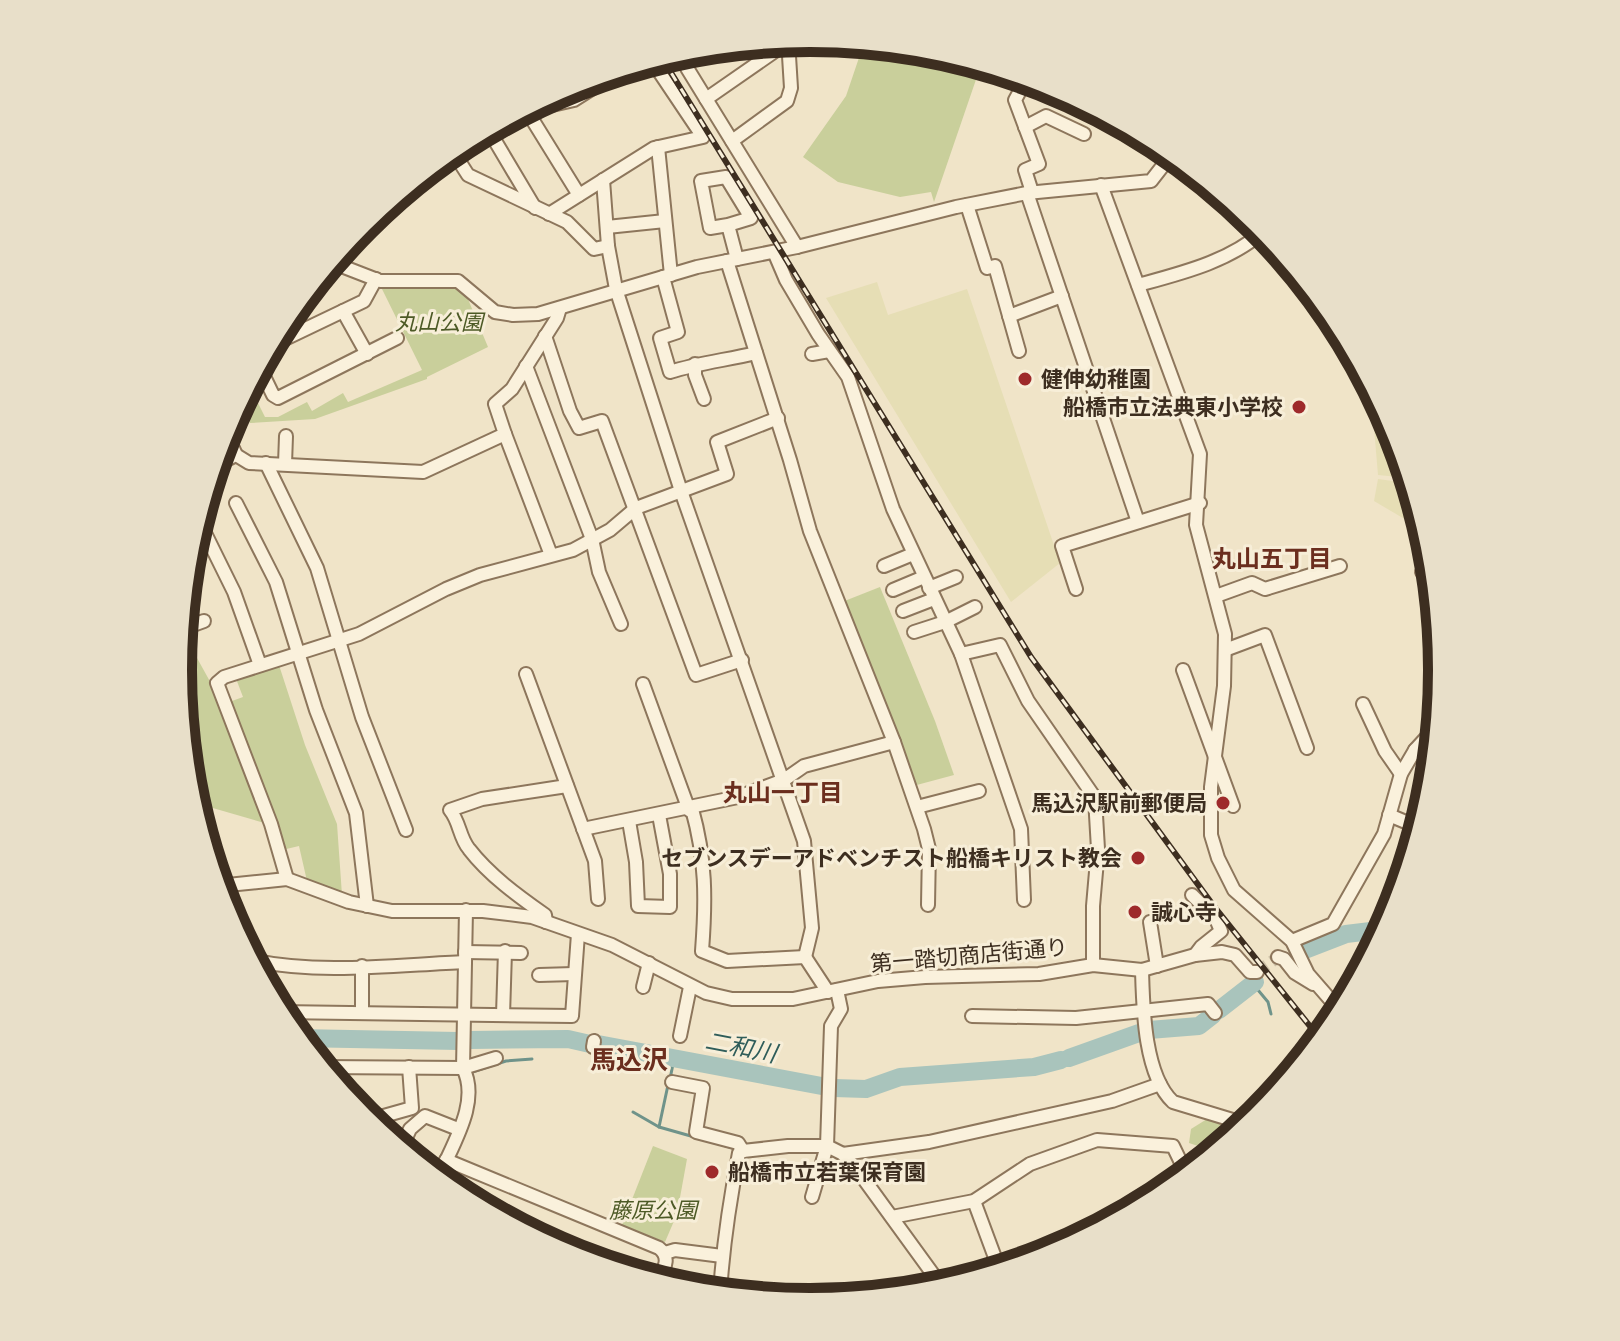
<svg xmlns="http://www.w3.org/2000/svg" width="1620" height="1341" font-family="'Source Serif 4','Noto Sans JP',serif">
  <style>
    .farmland { fill: #e6deb5 }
    .green { fill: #c9cf9b }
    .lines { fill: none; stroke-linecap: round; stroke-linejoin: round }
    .stream { stroke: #6f938a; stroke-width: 3 }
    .river { stroke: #a9c4bc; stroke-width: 18 }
    .minor-tunnel { stroke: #ccc0a6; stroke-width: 12; stroke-dasharray: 12 6; stroke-linecap: butt }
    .minor-casing { stroke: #8d765c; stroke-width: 16 }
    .minor { stroke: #faf1dc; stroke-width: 12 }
    .rail-casing { stroke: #3d2e20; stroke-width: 6 }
    .rail { stroke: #f7eed8; stroke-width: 3; stroke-dasharray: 9; stroke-linecap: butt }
    .poi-dot { fill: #9e2a2b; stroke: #f7eed8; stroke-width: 3 }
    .labels { text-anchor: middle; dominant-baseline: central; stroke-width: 6; stroke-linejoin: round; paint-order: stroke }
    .park-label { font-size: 22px; font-style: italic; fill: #4d5a26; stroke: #f7eed8 }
    .poi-label { font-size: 22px; font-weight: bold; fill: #3d2e20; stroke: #f7eed8; text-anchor: start }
    .street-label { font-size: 22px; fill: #3d2e20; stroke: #f7eed8 }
    .neighbourhood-label { font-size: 24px; font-weight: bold; fill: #6b2e1e; stroke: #f7eed8 }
    .water-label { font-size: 24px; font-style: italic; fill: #2f5d5a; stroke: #f7eed8 }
    .quarter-label { font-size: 26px; font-weight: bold; fill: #6b2e1e; stroke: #f7eed8 }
    .rim { fill: none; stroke: #3d2e20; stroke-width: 10 }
  </style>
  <rect width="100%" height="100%" fill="#f0e4c8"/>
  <g class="farmland">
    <path d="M877 282 888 315 967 289 1060 563 1011 602 826 298Z"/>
    <path d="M1373 416 1390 420 1395 429 1403 456 1398 477 1378 475Z"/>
    <path d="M1409 477 1425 531 1374 501 1378 479 1407 483Z"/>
  </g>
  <g class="green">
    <path d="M864 43 934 50 981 65 934 202 931 192 900 197 838 182 803 157 846 96Z"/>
    <path d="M455 286 465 292 488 347 427 377V379L315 419 250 423 240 402 249 385 265 417H278L307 402 312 411 343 393 348 402 422 370 381 287Z"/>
    <path d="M880 587 935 721 954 775 913 786 842 602Z"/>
    <path d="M194 652C203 670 214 686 221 705L243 697 235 676 278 662 305 745 337 824 342 895 307 881 299 846 282 850 275 826 192 802 178 670 179 657Z"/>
    <path d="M1207 1119 1242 1130 1216 1152 1189 1143 1191 1129Z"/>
    <path d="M653 1146 687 1159 677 1214 665 1242 622 1225Z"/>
  </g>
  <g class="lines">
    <g class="stream">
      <path d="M1253 984 1268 1002 1271 1014"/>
      <path d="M472 1072 506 1061 532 1059"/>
      <path d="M670 1079 674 1059"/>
      <path d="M668 1085 659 1127 733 1148"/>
      <path d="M633 1112 659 1127"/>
    </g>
    <g class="river">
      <path d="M1302 951 1346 934 1379 930 1397 904"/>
      <path d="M1219 1010 1255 982"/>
      <path d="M1149 1030 1199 1026 1213 1015"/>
      <path d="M297 1038 458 1041"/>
      <path d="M470 1040 568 1039 590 1044"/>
      <path d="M598 1044 827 1087"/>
      <path d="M1069 1058 1139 1033"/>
      <path d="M834 1088 866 1089 900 1077 1034 1067 1061 1060"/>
    </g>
    <path class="minor-tunnel" d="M1257 972 1278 957"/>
    <g class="minor-casing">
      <g id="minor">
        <path d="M691 50 687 57V68L797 247"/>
        <path d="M1027 78 1015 100 1039 164 1025 170 1032 192"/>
        <path d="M706 99 788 42"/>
        <path d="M527 111 579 195"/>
        <path d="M517 113 574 100 623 69"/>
        <path d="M1025 127 1046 116 1084 134"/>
        <path d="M488 129 535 208"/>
        <path d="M732 141 787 101 791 88 788 40"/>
        <path d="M658 147 671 275"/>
        <path d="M452 150 468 175 567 222 594 249 608 246"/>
        <path d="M603 180 608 246 616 289 681 491 804 841 812 928 805 957"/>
        <path d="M1101 185 1200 454 1196 525 1225 634 1224 686 1211 787V835L1218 858 1234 890 1292 941 1308 974 1341 1012"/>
        <path d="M1027 193 1138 522"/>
        <path d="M967 205 987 268 995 266 1019 351"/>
        <path d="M549 214 654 148 703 137 652 61"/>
        <path d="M728 225 751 218 726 177 701 181 710 228 728 225 737 259"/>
        <path d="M607 227 665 221"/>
        <path d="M774 252 786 280 818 334 848 377 893 509 961 654 1000 645 1028 701 1095 798 1098 849 1093 906V965"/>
        <path d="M727 261 790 460 810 531 894 742 924 829 929 849 928 905"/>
        <path d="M331 262 380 281H458L495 312 513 315 538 314 697 267 797 247 956 207 1027 193 1151 181 1172 154"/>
        <path d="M663 277 678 332 660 338 670 372C698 363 727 360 756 353"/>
        <path d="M1138 285C1182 273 1228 262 1264 231"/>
        <path d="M343 311 367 354"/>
        <path d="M1009 316 1062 296"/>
        <path d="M545 336 570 411 579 428 602 421 696 675 742 660"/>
        <path d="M270 346 364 301 376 279"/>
        <path d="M812 354 829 351"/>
        <path d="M695 364V375L704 399"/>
        <path d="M259 366 273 395 278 398 397 338"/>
        <path d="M526 366 592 539 599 572 621 624"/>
        <path d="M505 434 551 555"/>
        <path d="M228 437 236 455"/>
        <path d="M266 463 317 568 362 717 406 830"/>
        <path d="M285 464 286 436"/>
        <path d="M214 466 236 455 249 463 423 472 505 434 495 404 512 389 557 318 560 308"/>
        <path d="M236 503 276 582 316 710 356 813 367 906"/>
        <path d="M198 519 234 592 260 665"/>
        <path d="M884 566 913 554"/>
        <path d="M1422 572 1432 566"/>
        <path d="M929 588 956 577"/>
        <path d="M1076 589 1062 546 1200 503"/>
        <path d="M893 590 924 577"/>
        <path d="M1216 596 1252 583 1265 589 1340 566"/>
        <path d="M903 611 934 599"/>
        <path d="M182 629 204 621"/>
        <path d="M914 632 945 622 975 607"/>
        <path d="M1225 650 1265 635 1307 748"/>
        <path d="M961 654 1021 829 1024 900"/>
        <path d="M1183 670 1233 806"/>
        <path d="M526 674 595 861 598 899"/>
        <path d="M643 684 689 810"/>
        <path d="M1363 704 1385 751 1401 774"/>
        <path d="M1415 750 1433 763"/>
        <path d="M917 807 979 791"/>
        <path d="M692 809C706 859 706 899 702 951L727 961 805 957 828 992"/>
        <path d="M1389 815 1420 828"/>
        <path d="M629 821 636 862 638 906 670 907V874L659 815"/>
        <path d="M583 829 738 797 784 780 804 766 894 742"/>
        <path d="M287 879 271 824 217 683 224 677 359 634 446 589 480 575 573 550 610 530 636 508 727 474 717 442 778 418"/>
        <path d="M218 886 287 879 349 902 392 911H483L532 917 612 945 706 993 732 999H793L878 981 925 977 1039 974 1093 965 1142 970 1195 955 1222 952 1235 955 1250 972H1257"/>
        <path d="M1192 895 1216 919 1221 931 1201 947 1195 955"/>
        <path d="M546 922 545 915C518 896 489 875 469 849 459 837 460 822 450 810L482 799 567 786"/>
        <path d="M1150 922 1157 966"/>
        <path d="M1292 941 1333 924 1384 834 1401 774 1415 750 1437 726"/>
        <path d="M465 952 521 953"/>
        <path d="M1278 957 1284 959 1295 973 1313 984"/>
        <path d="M251 960C321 975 394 965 465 962"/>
        <path d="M362 966V1012"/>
        <path d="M1142 970C1143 1007 1144 1075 1173 1102L1249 1125"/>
        <path d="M539 975 574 974"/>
        <path d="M643 987 649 963"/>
        <path d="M837 990 841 1009 831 1026 827 1146 843 1154 858 1171 943 1288"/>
        <path d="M1333 1003 1357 982"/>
        <path d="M279 1012 572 1016 578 934"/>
        <path d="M503 1015 505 951"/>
        <path d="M972 1016 1076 1018 1208 1004 1215 1013"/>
        <path d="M680 1036 690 987"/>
        <path d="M593 1047 594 1041"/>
        <path d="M321 1067 463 1068 496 1058"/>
        <path d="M672 1082 703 1088 696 1132 738 1143 743 1151"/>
        <path d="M364 1119H373L412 1108 409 1067"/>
        <path d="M401 1149 410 1129 425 1116 458 1129"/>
        <path d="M743 1151 788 1146H827L812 1197"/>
        <path d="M843 1154 929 1142 1112 1101 1160 1084"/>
        <path d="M446 1160 659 1248C672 1258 663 1270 658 1282"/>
        <path d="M438 1179C451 1146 481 1103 463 1068L466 910"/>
        <path d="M974 1201 1000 1271"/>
        <path d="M892 1217 974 1201 1030 1164 1097 1140 1173 1146 1187 1175"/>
        <path d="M665 1253 675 1250 722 1256"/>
        <path d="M728 1295 720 1293C723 1245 730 1199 739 1153L743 1151"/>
      </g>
    </g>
    <use href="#minor" class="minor"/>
    <g class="rail-casing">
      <path id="rail" d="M662 58 1031 657 1213 905 1321 1040"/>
    </g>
    <use href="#rail" class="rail"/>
  </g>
  <g class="poi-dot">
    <circle cx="1025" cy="379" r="8"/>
    <circle cx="1299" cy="407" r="8"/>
    <circle cx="1223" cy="803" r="8"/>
    <circle cx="1138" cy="858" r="8"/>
    <circle cx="1135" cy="912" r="8"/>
    <circle cx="712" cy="1172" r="8"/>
  </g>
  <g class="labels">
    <g class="park-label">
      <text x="439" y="322">丸山公園</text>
      <text x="653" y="1210">藤原公園</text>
    </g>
    <g class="poi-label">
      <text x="1041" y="379">健伸幼稚園</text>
      <text x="1283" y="407" text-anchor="end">船橋市立法典東小学校</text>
      <text x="1207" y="803" text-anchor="end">馬込沢駅前郵便局</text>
      <text x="1122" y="858" text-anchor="end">セブンスデーアドベンチスト船橋キリスト教会</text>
      <text x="1151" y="912">誠心寺</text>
      <text x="728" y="1172">船橋市立若葉保育園</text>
    </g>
    <g class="street-label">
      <text transform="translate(969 955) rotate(-5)">第一踏切商店街通り</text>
    </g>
    <g class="neighbourhood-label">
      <text x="1272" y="558">丸山五丁目</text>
      <text x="783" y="792">丸山一丁目</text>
    </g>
    <g class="water-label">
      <text transform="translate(741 1047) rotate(11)">二和川</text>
    </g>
    <g class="quarter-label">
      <text x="629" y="1060">馬込沢</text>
    </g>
  </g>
  <path d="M0 0H1620V1341H0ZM192 670a618 618 0 1 1 1236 0a618 618 0 1 1-1236 0Z" fill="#e8dfc9" fill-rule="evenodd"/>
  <path class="rim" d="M192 670a618 618 0 1 1 1236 0a618 618 0 1 1-1236 0Z"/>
</svg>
